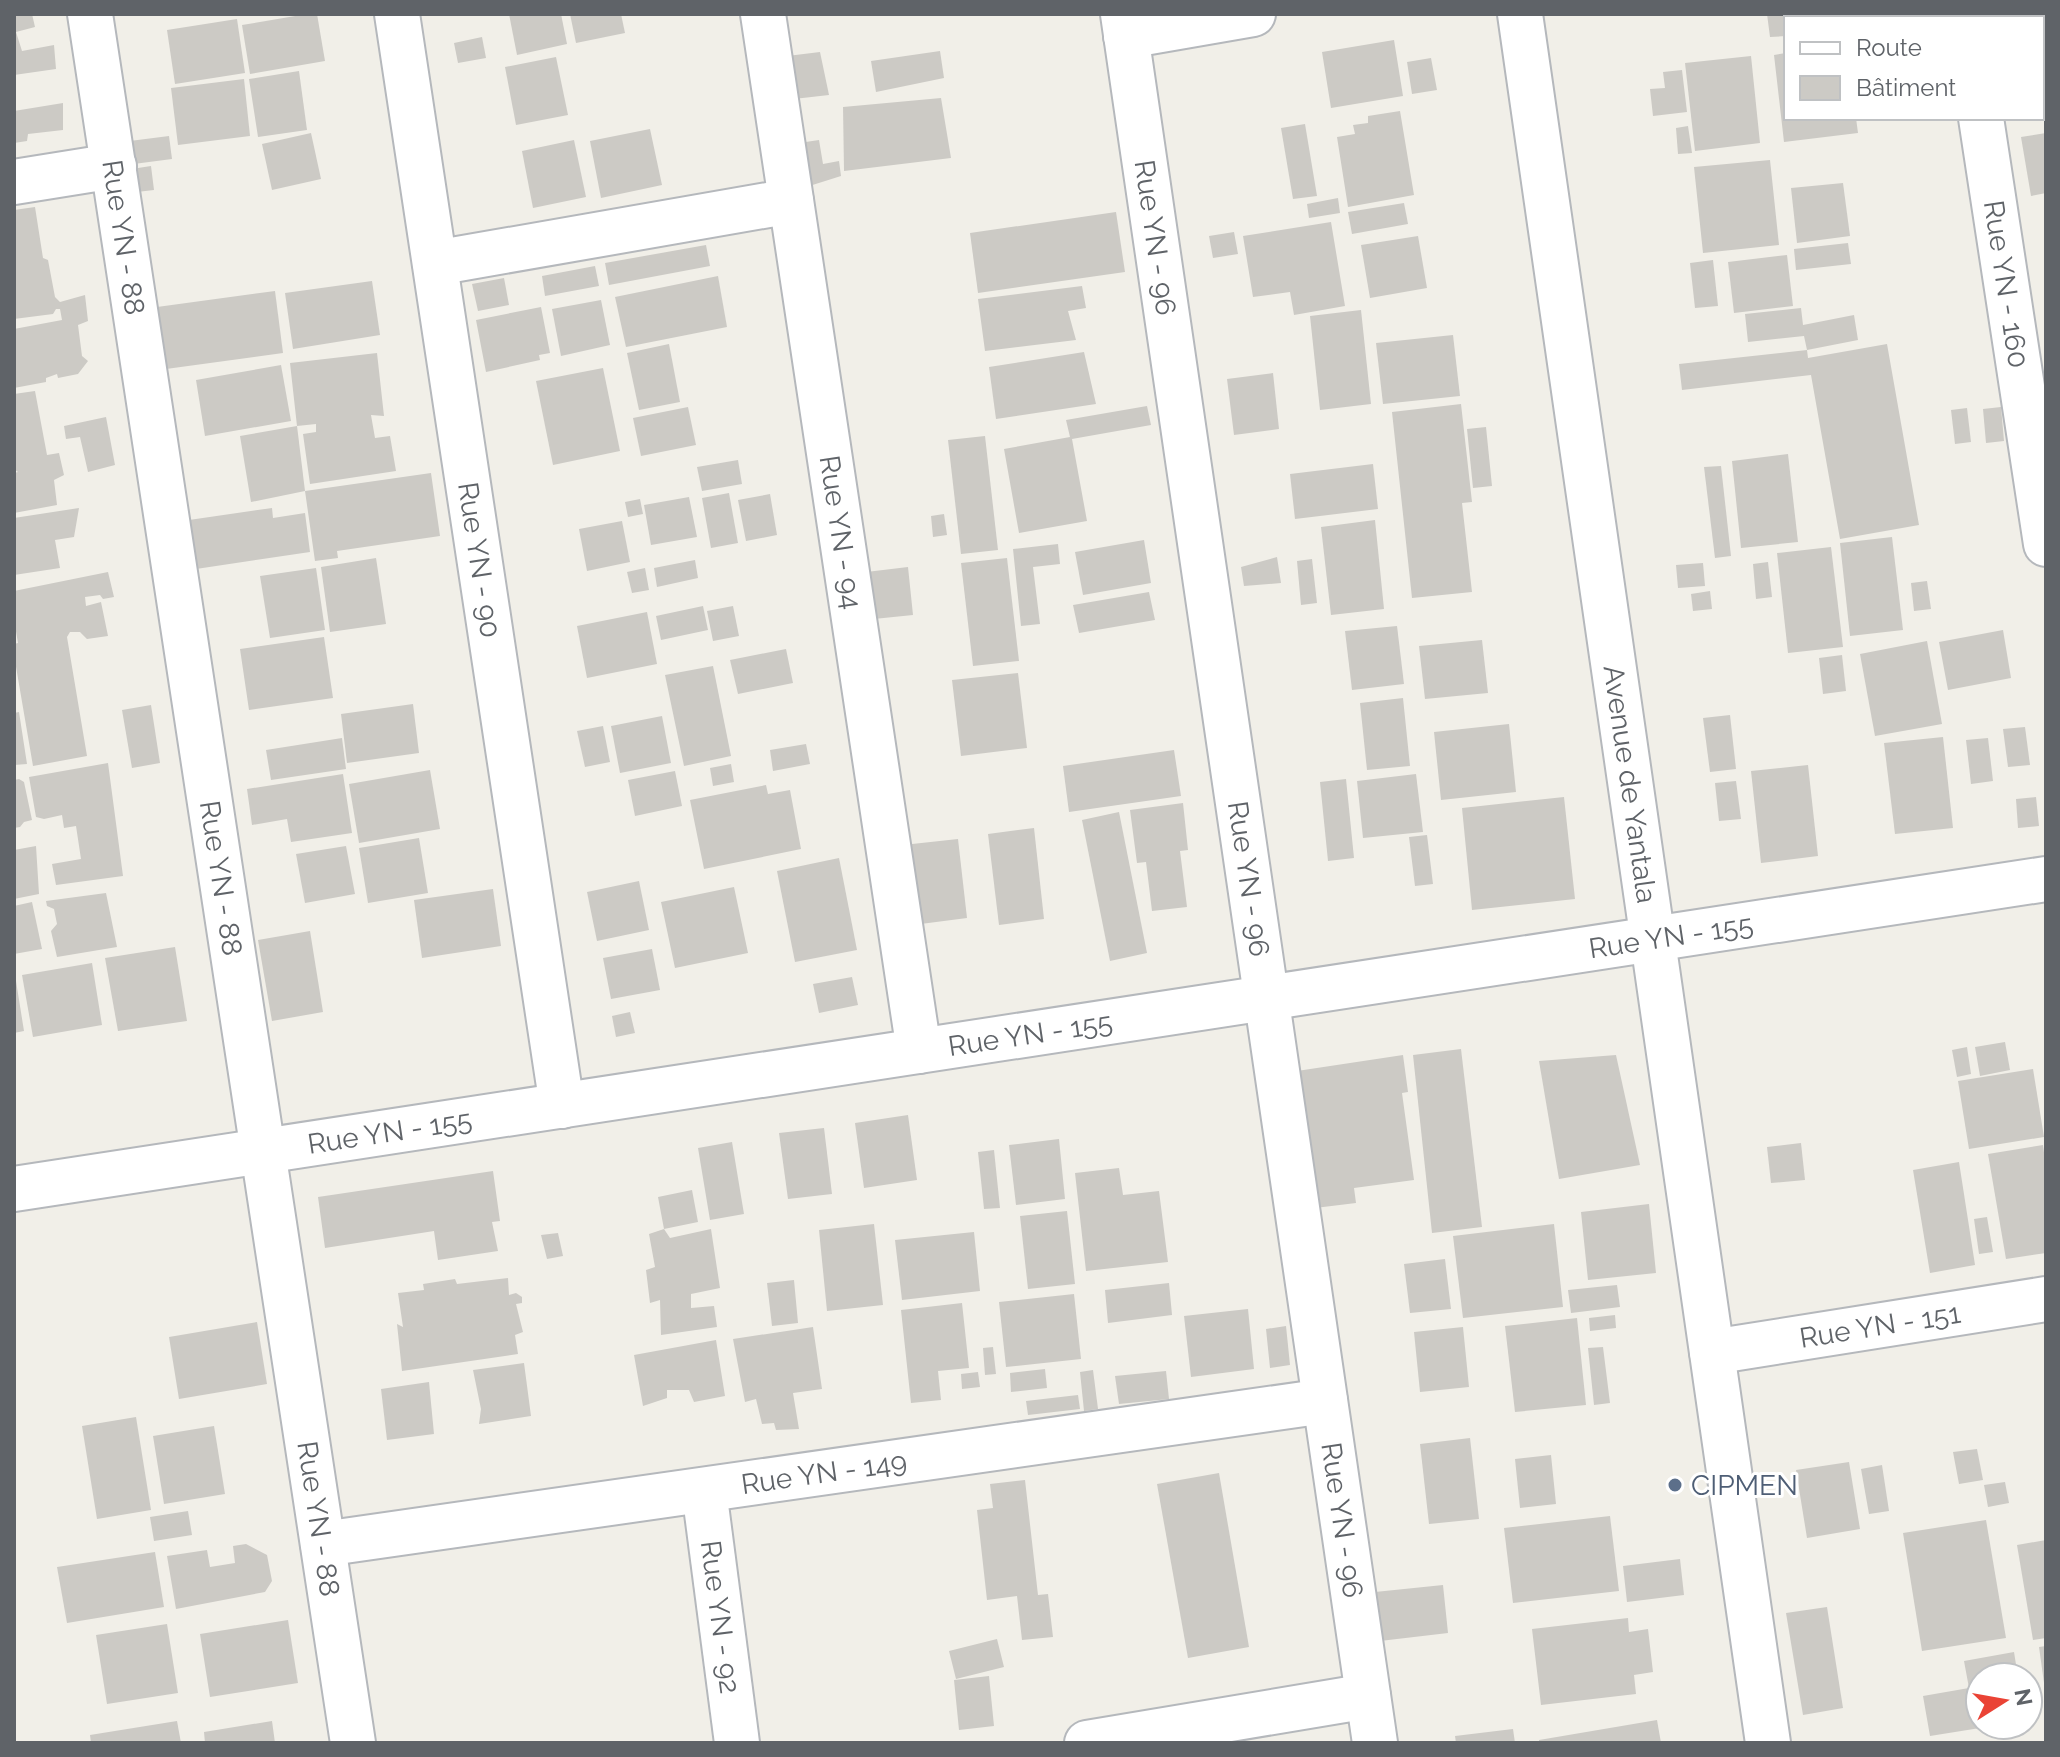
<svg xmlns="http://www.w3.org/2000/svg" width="2060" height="1757" font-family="Raleway,sans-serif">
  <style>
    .building { fill: #cccac5 }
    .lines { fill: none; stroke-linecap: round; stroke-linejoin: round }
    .minor-casing { stroke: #b5b8bc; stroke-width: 48 }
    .minor { stroke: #fff; stroke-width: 44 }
    .service-dot { fill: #5c6f8a; stroke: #fff; stroke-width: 3 }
    .labels { text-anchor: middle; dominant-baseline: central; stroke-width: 6; stroke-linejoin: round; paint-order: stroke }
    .street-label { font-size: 28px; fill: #5f6368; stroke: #fff }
    .service-label { font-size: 28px; fill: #4e5e75; stroke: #fff; text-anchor: start }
  </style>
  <rect width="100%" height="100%" fill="#f1efe8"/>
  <g class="building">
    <path d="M14 14H32L35 27 16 32 22 51 54 45 56 69 14 75Z"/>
    <path d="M307 14H317L325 61 250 74 242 25Z"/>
    <path d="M509 14H561L567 44 517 55Z"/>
    <path d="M570 14H621L625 33 576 43Z"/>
    <path d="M1767 14H1864L1865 18H1786V36L1770 37Z"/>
    <path d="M2003 14H2046V101H2042V18H2004Z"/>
    <path d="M237 19 245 73 175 84 167 30Z"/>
    <path d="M482 37 486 58 458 63 454 43Z"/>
    <path d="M1394 40 1403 96 1331 108 1322 52Z"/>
    <path d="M940 51 944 78 876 92 871 61Z"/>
    <path d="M820 52 829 95 785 100 779 57Z"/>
    <path d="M1786 53V118H1856L1858 133 1784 142 1774 55Z"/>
    <path d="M1751 56 1760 143 1695 151 1685 63Z"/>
    <path d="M556 57 568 115 516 125 505 67Z"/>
    <path d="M1431 58 1437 90 1412 94 1407 62Z"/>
    <path d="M1682 70 1687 112 1653 116 1650 89 1665 88 1663 72Z"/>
    <path d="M299 71 307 130 258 137 249 79Z"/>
    <path d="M244 79 250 136 178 145 171 88Z"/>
    <path d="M941 98 951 158 844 171 843 107Z"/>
    <path d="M63 103V130L28 134 27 141 14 143V111Z"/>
    <path d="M1400 111 1414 195 1348 207 1337 137 1355 134 1353 125 1368 123V116Z"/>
    <path d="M1305 124 1317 196 1293 199 1281 128Z"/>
    <path d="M1688 126 1692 153 1678 154 1676 128Z"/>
    <path d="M650 129 662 185 601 198 590 141Z"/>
    <path d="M311 133 321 179 272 190 262 144Z"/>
    <path d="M2046 133V193L2031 196 2021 137Z"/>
    <path d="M169 136 172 159 126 165 122 142Z"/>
    <path d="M574 140 586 197 533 208 522 151Z"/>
    <path d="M819 140 823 164 839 161 841 176 803 188 799 143Z"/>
    <path d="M1770 160 1779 245 1703 253 1694 167Z"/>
    <path d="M151 166 154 190 128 193 125 170Z"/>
    <path d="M1843 183 1850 236 1797 243 1791 188Z"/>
    <path d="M1338 198 1340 213 1309 218 1307 204Z"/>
    <path d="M1404 203 1408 224 1352 234 1348 212Z"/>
    <path d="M35 207 43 258 48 260 55 297 60 302 85 295 88 321 78 325 82 356 88 361 78 374 58 378 57 374 46 378V382L14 388V329L62 320 60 309H56L53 314 14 319V210Z"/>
    <path d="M1116 212 1125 272 978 293 970 233Z"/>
    <path d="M1331 222 1345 306 1294 315 1290 292 1253 297 1243 236Z"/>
    <path d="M1234 232 1238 254 1213 258 1209 236Z"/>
    <path d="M1418 236 1427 288 1370 298 1361 245Z"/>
    <path d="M1848 243 1851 264 1796 270 1794 249Z"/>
    <path d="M706 245 710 266 609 285 605 263Z"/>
    <path d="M1787 255 1793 306 1734 313 1728 262Z"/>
    <path d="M1713 260 1718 306 1695 308 1690 263Z"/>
    <path d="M595 266 599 286 545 296 542 276Z"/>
    <path d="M718 276 727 327 626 347 615 297Z"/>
    <path d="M504 278 509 305 478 311 472 284Z"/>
    <path d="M372 281 380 335 293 349 285 293Z"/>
    <path d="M1082 286 1086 308 1068 311 1076 340 985 351 978 299Z"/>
    <path d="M275 291 283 353 166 369 157 307Z"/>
    <path d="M601 300 610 345 561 356 552 309Z"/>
    <path d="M541 307 550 353 539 355 540 360 486 372 476 320Z"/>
    <path d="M1801 308 1803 325 1854 315 1858 340 1807 350 1804 336 1748 342 1745 314Z"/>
    <path d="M1361 310 1371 404 1320 410 1310 316Z"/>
    <path d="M1453 335 1460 396 1383 404 1376 343Z"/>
    <path d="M669 344 680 402 639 410 627 353Z"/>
    <path d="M1887 344 1919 525 1840 539 1811 375 1682 390 1679 364 1807 350 1808 358Z"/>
    <path d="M1084 352 1096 404 996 419 989 367Z"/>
    <path d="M377 353 384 416 371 415 375 438 390 436 396 471 310 484 303 434 316 432V424L297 426 290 363Z"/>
    <path d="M281 365 291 421 205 436 196 380Z"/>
    <path d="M603 368 620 451 553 465 536 381Z"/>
    <path d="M1273 373 1279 429 1234 435 1227 379Z"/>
    <path d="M35 391 47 455 59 453 64 475 54 480 57 505 14 513V484H16L14 483V473L18 472 14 469V394Z"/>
    <path d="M1461 404 1472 502 1462 503 1472 592 1412 598 1392 412Z"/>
    <path d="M1147 406 1151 425 1072 439 1087 521 1019 533 1004 449 1070 437 1066 420Z"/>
    <path d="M688 407 696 445 641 456 633 418Z"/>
    <path d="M2001 407 2004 441 1986 443 1983 409Z"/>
    <path d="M1967 408 1971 442 1955 444 1951 410Z"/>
    <path d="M106 417 115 465 88 472 80 437 66 439 64 426Z"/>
    <path d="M297 426 305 491 251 502 240 436Z"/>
    <path d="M1486 427 1492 486 1473 488 1467 429Z"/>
    <path d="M985 436 998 550 961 554 948 440Z"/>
    <path d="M1788 454 1798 542 1741 548 1732 461Z"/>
    <path d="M738 460 742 484 702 491 697 467Z"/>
    <path d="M1373 464 1378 509 1295 519 1290 474Z"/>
    <path d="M1721 466 1731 556 1715 558 1704 467Z"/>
    <path d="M431 473 440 536 337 551 338 558 315 561 305 491Z"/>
    <path d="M729 493 738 543 711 548 702 498Z"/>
    <path d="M770 494 777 535 746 541 738 500Z"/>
    <path d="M689 497 697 537 651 545 644 505Z"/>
    <path d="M640 499 643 514 628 517 625 502Z"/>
    <path d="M79 508 74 537 55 540 60 568 14 575V518Z"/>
    <path d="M272 508 273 518 305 513 310 552 196 569 189 520Z"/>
    <path d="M944 514 947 535 933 537 931 516Z"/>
    <path d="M1375 520 1384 609 1331 615 1321 527Z"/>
    <path d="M622 521 630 562 587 571 579 529Z"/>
    <path d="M1892 537 1903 630 1850 636 1840 543Z"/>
    <path d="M1144 540 1151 583 1083 595 1075 552Z"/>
    <path d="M1058 544 1060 564 1033 567 1040 624 1021 626 1013 549Z"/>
    <path d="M1831 547 1843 647 1788 653 1777 553Z"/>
    <path d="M1277 557 1281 583 1244 586 1241 567Z"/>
    <path d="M376 558 386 624 330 632 321 567Z"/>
    <path d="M1007 558 1019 661 973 666 961 563Z"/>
    <path d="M1312 559 1317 603 1301 605 1297 561Z"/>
    <path d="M695 560 698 578 657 587 654 568Z"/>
    <path d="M1768 562 1772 597 1756 599 1753 564Z"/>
    <path d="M1703 563 1705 586 1678 588 1676 565Z"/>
    <path d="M908 567 913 615 864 620 858 573Z"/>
    <path d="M316 568 325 630 270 638 260 576Z"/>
    <path d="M645 568 649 590 632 593 627 572Z"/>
    <path d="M108 572 114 597 103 599 100 595 85 597 86 606 101 602 108 636 87 639 80 632H70L67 637 87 756 33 766 14 655V644L18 643 14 620V591Z"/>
    <path d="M1927 581 1931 609 1914 611 1911 583Z"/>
    <path d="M1710 591 1712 609 1693 611 1691 594Z"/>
    <path d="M1149 592 1155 620 1079 633 1073 605Z"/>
    <path d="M703 606 708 630 661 640 656 616Z"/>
    <path d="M733 606 739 636 713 641 707 611Z"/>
    <path d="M647 612 657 664 587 678 577 626Z"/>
    <path d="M1397 626 1404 684 1352 690 1345 631Z"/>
    <path d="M2003 630 2011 678 1948 690 1939 642Z"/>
    <path d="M324 637 333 698 249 710 240 649Z"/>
    <path d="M1482 640 1488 693 1425 699 1419 646Z"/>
    <path d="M1927 641 1942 724 1875 736 1860 654Z"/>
    <path d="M786 649 793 683 738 694 730 660Z"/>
    <path d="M1842 655 1846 691 1823 694 1819 658Z"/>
    <path d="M713 666 731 756 684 766 665 675Z"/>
    <path d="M1018 673 1027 748 961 756 952 680Z"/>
    <path d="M1403 698 1410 766 1367 770 1360 703Z"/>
    <path d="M413 704 419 753 347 763 341 714Z"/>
    <path d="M151 705 160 763 132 768 122 710Z"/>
    <path d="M19 712 27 764 14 765V713Z"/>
    <path d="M1730 715 1736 769 1710 772 1703 718Z"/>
    <path d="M662 716 671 763 620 773 611 726Z"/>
    <path d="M1509 724 1516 792 1441 800 1434 732Z"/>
    <path d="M603 726 610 762 585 767 577 731Z"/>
    <path d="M2025 727 2030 765 2008 767 2003 729Z"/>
    <path d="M1943 737 1953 828 1895 834 1884 743Z"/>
    <path d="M342 738 346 769 271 780 266 750Z"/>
    <path d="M1988 738 1993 781 1971 784 1966 740Z"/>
    <path d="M806 744 810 764 773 771 770 750Z"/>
    <path d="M1174 750 1181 796 1069 812 1063 766Z"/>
    <path d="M108 763 123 876 56 885 52 864 81 859 76 826 64 828 62 815 44 819 36 817 29 777Z"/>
    <path d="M731 764 734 782 713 786 710 768Z"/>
    <path d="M1808 765 1818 856 1761 863 1751 771Z"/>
    <path d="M430 770 440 829 359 843 349 784Z"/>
    <path d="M675 771 682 806 635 816 628 780Z"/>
    <path d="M343 774 352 833 291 842 287 819 252 825 247 789Z"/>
    <path d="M1416 774 1423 832 1363 838 1357 781Z"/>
    <path d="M19 779 24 782 32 820 24 822 20 827 14 828V780Z"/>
    <path d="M1346 779 1354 858 1328 861 1320 782Z"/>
    <path d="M1736 781 1741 819 1719 821 1715 783Z"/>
    <path d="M766 785 768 794 790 790 801 849 704 869 690 800Z"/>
    <path d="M1564 797 1575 899 1472 910 1462 808Z"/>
    <path d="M2036 797 2039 826 2018 828 2016 799Z"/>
    <path d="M1183 803 1188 850 1180 851 1187 907 1152 911 1146 862 1137 863 1130 810Z"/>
    <path d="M1119 812 1147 953 1110 961 1082 820Z"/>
    <path d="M1034 828 1044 919 999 925 988 834Z"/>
    <path d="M1427 835 1433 884 1415 886 1409 837Z"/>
    <path d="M419 838 428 893 368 903 359 848Z"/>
    <path d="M958 839 967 918 913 925 903 845Z"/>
    <path d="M36 846 39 894 14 899V850Z"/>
    <path d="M346 846 355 894 305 903 296 854Z"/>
    <path d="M839 858 857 950 795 962 777 871Z"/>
    <path d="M639 881 649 930 597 941 587 892Z"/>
    <path d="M734 887 748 953 675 968 661 902Z"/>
    <path d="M493 889 501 946 422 958 414 900Z"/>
    <path d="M106 893 117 947 57 957 51 931 57 924 54 909 47 906 46 901Z"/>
    <path d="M32 902 42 949 14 954V906Z"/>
    <path d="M310 931 323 1012 272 1021 258 940Z"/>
    <path d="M175 947 187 1021 118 1031 105 958Z"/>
    <path d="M652 949 660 990 611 999 603 958Z"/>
    <path d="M92 963 102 1025 33 1037 22 975Z"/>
    <path d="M852 977 858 1005 819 1013 813 984Z"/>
    <path d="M14 981H16L24 1031 14 1033Z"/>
    <path d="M630 1012 635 1033 616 1037 612 1016Z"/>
    <path d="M2005 1042 2010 1070 1980 1076 1975 1047Z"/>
    <path d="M1967 1047 1971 1074 1957 1077 1952 1050Z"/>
    <path d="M1461 1049 1482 1227 1432 1233 1413 1055Z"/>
    <path d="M1403 1055 1408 1092 1402 1093 1414 1180 1354 1188 1356 1203 1315 1208 1297 1071Z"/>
    <path d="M1616 1055 1640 1165 1559 1179 1539 1061Z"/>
    <path d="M2033 1069 2044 1137 1969 1149 1958 1081Z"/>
    <path d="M908 1115 917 1180 864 1188 855 1123Z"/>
    <path d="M824 1128 832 1194 788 1199 779 1133Z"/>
    <path d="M1059 1139 1065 1199 1016 1205 1009 1145Z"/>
    <path d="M732 1142 744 1214 710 1220 698 1148Z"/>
    <path d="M1801 1143 1805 1180 1771 1183 1767 1147Z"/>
    <path d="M2043 1145 2046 1167V1253L2006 1259 1988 1154Z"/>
    <path d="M994 1150 1000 1208 984 1209 978 1152Z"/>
    <path d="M1959 1162 1975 1265 1930 1273 1913 1170Z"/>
    <path d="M1119 1168 1123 1195 1159 1191 1168 1262 1086 1271 1075 1173Z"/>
    <path d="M493 1171 500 1221 492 1222 498 1251 438 1260 434 1231 325 1248 318 1197Z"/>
    <path d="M692 1190 698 1222 664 1229 670 1238 711 1229 720 1288 691 1294V1308L714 1306 717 1327 661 1335 660 1300 650 1303 646 1270 655 1267 649 1234 664 1229 658 1197Z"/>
    <path d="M1649 1204 1656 1273 1588 1280 1581 1212Z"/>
    <path d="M1067 1211 1075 1284 1028 1289 1020 1216Z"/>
    <path d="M1987 1217 1993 1252 1979 1254 1974 1219Z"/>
    <path d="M874 1224 883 1305 827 1311 819 1230Z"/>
    <path d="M1554 1224 1563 1307 1463 1318 1453 1236Z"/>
    <path d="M974 1232 980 1291 902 1300 895 1240Z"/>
    <path d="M558 1233 563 1256 547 1259 541 1235Z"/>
    <path d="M1445 1259 1451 1309 1410 1313 1404 1264Z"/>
    <path d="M508 1278 509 1295 516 1293 522 1297V1303L516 1304 523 1332 515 1335 518 1354 402 1371 397 1324 403 1327 398 1293 424 1290 423 1284 455 1279 457 1284Z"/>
    <path d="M794 1280 798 1323 772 1326 767 1283Z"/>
    <path d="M1169 1283 1172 1315 1108 1323 1105 1290Z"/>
    <path d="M1617 1285 1620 1307 1571 1313 1568 1290Z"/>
    <path d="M1074 1294 1081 1359 1006 1367 999 1302Z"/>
    <path d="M962 1303 969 1368 938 1371 941 1400 911 1403 901 1310Z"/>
    <path d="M1248 1309 1254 1369 1191 1377 1184 1316Z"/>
    <path d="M1615 1315 1616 1328 1590 1331 1589 1318Z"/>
    <path d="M1577 1318 1586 1405 1515 1412 1505 1326Z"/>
    <path d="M257 1322 267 1384 179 1399 169 1337Z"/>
    <path d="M1286 1326 1290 1365 1270 1368 1266 1329Z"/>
    <path d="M813 1327 822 1389 793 1393 799 1429 776 1430 774 1423 762 1424 756 1399 745 1402 733 1339Z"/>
    <path d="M1463 1327 1469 1387 1420 1392 1414 1332Z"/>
    <path d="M716 1340 725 1396 694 1402 689 1390H667V1398L643 1406 634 1355Z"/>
    <path d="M993 1347 996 1374 985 1375 983 1348Z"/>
    <path d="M1603 1347 1610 1403 1594 1405 1588 1348Z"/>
    <path d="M524 1363 531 1416 479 1424 481 1409 473 1370Z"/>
    <path d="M1045 1369 1047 1388 1011 1392 1010 1373Z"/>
    <path d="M1093 1370 1098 1409 1084 1411 1080 1372Z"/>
    <path d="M1166 1371 1169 1399 1119 1404 1115 1376Z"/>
    <path d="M978 1372 980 1387 962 1389 961 1374Z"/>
    <path d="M429 1382 434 1434 387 1440 381 1389Z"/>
    <path d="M1078 1395 1080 1409 1028 1415 1026 1401Z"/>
    <path d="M136 1417 151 1510 97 1519 82 1426Z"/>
    <path d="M214 1426 225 1494 164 1504 153 1436Z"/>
    <path d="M1470 1438 1479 1519 1429 1524 1420 1444Z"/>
    <path d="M1977 1449 1983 1480 1959 1484 1953 1452Z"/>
    <path d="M1551 1455 1556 1504 1520 1508 1515 1459Z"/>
    <path d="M1849 1462 1860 1529 1807 1538 1796 1470Z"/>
    <path d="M1882 1465 1889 1511 1869 1514 1861 1469Z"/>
    <path d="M1219 1473 1249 1647 1188 1658 1157 1484Z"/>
    <path d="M1025 1480 1038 1595 1048 1594 1053 1637 1022 1640 1017 1596 987 1600 977 1510 993 1508 990 1484Z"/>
    <path d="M2005 1482 2009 1503 1988 1507 1984 1485Z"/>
    <path d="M188 1511 192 1535 154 1541 150 1517Z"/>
    <path d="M1610 1516 1619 1591 1513 1603 1504 1528Z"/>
    <path d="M1986 1520 2006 1638 1922 1651 1903 1533Z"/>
    <path d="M2046 1540V1638L2033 1640 2017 1545Z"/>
    <path d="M246 1544 267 1555 272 1581 265 1592 176 1609 167 1556 207 1550 210 1567 235 1563 233 1546Z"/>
    <path d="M155 1552 164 1607 67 1623 57 1567Z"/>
    <path d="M1680 1559 1684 1595 1627 1602 1623 1566Z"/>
    <path d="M1443 1585 1448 1633 1380 1641 1375 1592Z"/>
    <path d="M1827 1607 1843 1708 1803 1715 1786 1613Z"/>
    <path d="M1628 1618 1629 1632 1648 1629 1653 1672 1634 1675 1636 1694 1541 1705 1532 1629Z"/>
    <path d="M288 1620 298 1683 210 1697 200 1634Z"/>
    <path d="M167 1624 178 1693 107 1704 96 1635Z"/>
    <path d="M997 1639 1004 1667 956 1679 949 1651Z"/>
    <path d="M2046 1646V1683H2044L2039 1647Z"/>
    <path d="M2014 1652 2018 1677H1980V1728L1930 1736 1923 1696 1969 1688 1964 1661Z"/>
    <path d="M989 1676 994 1726 959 1730 954 1680Z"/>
    <path d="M1657 1720 1661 1743H1539V1740Z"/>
    <path d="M177 1721 181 1743H91L90 1735Z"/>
    <path d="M272 1721 275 1743H205L204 1732Z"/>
    <path d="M1513 1729 1515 1743H1456L1455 1736Z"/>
  </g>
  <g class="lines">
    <g class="minor-casing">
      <g id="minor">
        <path id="s1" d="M90 14 353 1743"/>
        <path id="s2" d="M397 14 562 1106"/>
        <path id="s3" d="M763 14 919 1051"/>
        <path id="s4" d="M1123 14 1375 1743"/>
        <path id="s5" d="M1520 14 1768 1743"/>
        <path d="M1966 14V18"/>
        <path d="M1126 36 1253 14"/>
        <path id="s6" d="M1981 118 2046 544"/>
        <path d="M14 182 114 166"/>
        <path d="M435 263 791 201"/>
        <path id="s7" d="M14 1189 2046 879"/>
        <path id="s8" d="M1712 1352 2046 1299"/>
        <path id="s9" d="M704 1490 737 1743"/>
        <path id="s10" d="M323 1544 1325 1401"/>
        <path d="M1087 1743 1368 1696"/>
      </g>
    </g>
    <use href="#minor" class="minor"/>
  </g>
  <circle class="service-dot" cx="1675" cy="1485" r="8"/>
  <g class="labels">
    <g class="street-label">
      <text stroke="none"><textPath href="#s4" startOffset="226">Rue YN - 96</textPath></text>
      <text stroke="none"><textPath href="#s1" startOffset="226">Rue YN - 88</textPath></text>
      <text stroke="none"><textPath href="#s6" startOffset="168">Rue YN - 160</textPath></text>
      <text stroke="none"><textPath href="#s3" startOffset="524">Rue YN - 94</textPath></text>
      <text stroke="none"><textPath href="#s2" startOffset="552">Rue YN - 90</textPath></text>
      <text stroke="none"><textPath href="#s5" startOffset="778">Avenue de Yantala</textPath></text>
      <text stroke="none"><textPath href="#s1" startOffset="874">Rue YN - 88</textPath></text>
      <text stroke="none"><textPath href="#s4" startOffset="874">Rue YN - 96</textPath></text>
      <text stroke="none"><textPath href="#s7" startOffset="1676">Rue YN - 155</textPath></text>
      <text stroke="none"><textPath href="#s7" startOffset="1028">Rue YN - 155</textPath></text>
      <text stroke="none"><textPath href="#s7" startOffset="380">Rue YN - 155</textPath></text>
      <text stroke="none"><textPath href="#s8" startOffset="170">Rue YN - 151</textPath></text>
      <text stroke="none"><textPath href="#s10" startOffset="506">Rue YN - 149</textPath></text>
      <text stroke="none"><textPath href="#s1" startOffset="1522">Rue YN - 88</textPath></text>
      <text stroke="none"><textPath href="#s4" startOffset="1522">Rue YN - 96</textPath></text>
      <text stroke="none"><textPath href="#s9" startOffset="128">Rue YN - 92</textPath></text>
    </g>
    <g class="service-label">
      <text x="1691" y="1485">CIPMEN</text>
    </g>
  </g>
  <rect width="2060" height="1757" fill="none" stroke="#5f6368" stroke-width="32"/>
  <rect x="1784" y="16" width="260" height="104" fill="#ffffff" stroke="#bfc1c3" stroke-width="2"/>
  <rect x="1800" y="42" width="40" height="12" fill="#ffffff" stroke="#bfc1c3" stroke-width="2"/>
  <text x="1856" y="56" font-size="24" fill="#5f6368">Route</text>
  <rect x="1800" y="76" width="40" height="24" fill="#cccac5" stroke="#bfc1c3" stroke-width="2"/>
  <text x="1856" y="96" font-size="24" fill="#5f6368">Bâtiment</text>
  <g transform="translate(2004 1701) rotate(79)"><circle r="38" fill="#ffffff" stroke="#bfc1c3" stroke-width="2"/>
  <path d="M0-6L14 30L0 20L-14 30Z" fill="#ea4335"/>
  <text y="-12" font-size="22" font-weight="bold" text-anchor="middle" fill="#5f6368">N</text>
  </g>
</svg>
